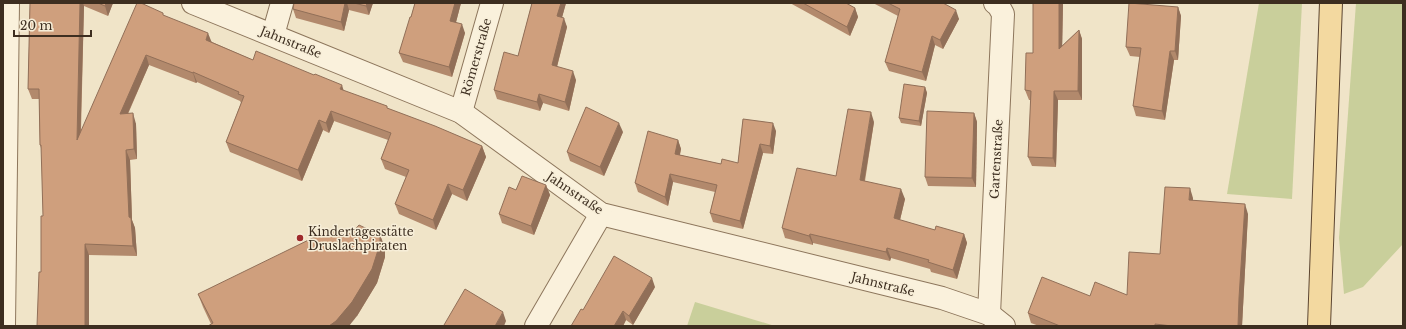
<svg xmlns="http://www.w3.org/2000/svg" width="1406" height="329" font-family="'Libre Baskerville',serif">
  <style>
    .green { fill: #c9cf9b }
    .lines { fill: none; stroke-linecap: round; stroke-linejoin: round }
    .minor-casing { stroke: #8d765c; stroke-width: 24 }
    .major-casing { stroke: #5b4430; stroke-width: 24 }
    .minor { stroke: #faf1dc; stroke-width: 22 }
    .major { stroke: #f3d9a0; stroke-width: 22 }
    .wall { fill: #b2896c }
    .shaded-wall { fill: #916f58 }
    .building { fill: #cf9f7d; stroke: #916f58 }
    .poi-dot { fill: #9e2a2b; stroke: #f7eed8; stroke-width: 1.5 }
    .labels { text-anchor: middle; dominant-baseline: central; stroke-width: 3; stroke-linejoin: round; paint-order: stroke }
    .street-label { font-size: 12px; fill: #3d2e20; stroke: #f7eed8 }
    .poi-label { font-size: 12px; fill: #3d2e20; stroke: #f7eed8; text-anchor: start }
  </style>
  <rect width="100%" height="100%" fill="#f0e4c8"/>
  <g class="green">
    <path d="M1259 3H1302L1292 199 1227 194Z"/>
    <path d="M1356 3H1403V244L1363 287 1344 294 1339 238Z"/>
    <path d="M695 302 775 326H687Z"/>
  </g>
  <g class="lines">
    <g class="minor-casing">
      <g id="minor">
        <path d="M193 3 461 112 601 214 942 298 989 314 1004 326"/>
        <path d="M273 35 282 3"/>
        <path d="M461 112 492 3"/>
        <path d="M989 314 1003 14 998 5 995 3"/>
        <path d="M4 326 8 3"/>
        <path d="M536 326 601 214"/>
      </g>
    </g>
    <g class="major-casing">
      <path id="major" d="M1319 326 1331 3"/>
    </g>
    <use href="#minor" class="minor"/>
    <use href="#major" class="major"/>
  </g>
  <g class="wall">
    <path d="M30 3H113L108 16 84 6 81 131 164 16 212 42 253 60 344 91 482 146 486 157 467 201 452 194 436 230 399 214 395 204 406 177 385 169 381 159 388 140 334 121 329 133 323 130 302 181 230 152 226 142 241 103 240 101 197 82 196 83 149 65 128 114 136 124 137 159 130 160 132 220 135 228 137 256 89 255 41 272 43 216 42 151 40 145 39 99H32L28 89Z"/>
    <path d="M293 3H373L369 15 349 10 344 31 296 18 293 9 294 5Z"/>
    <path d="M415 3H461L456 22 465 33 452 77 403 62 399 53 411 17Z"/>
    <path d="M532 3H566L562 17 567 27 557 67 576 80 569 111 543 103 540 111 497 99 494 90 518 56Z"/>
    <path d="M790 3H846L855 8 858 17 850 36Z"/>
    <path d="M873 3H943L959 19 943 49 935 45 926 81 889 71 885 62 898 16Z"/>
    <path d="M1033 3H1063L1062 46 1079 30 1082 39V100H1058L1056 167 1032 166 1028 157 1031 100H1029L1025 90 1033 53Z"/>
    <path d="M1178 7 1181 16 1178 60H1174L1165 120 1136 116 1133 106 1140 57 1130 56 1126 47Z"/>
    <path d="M925 87 927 93 921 126 901 123 899 118Z"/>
    <path d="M974 113 977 122 976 187 928 186 925 177Z"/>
    <path d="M743 119 776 131 773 154 763 153 743 229 713 222 710 213 715 192 673 182 668 206 638 192 635 183 678 140 681 149 680 155 721 164 738 163Z"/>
    <path d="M874 122 865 181 905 199 900 220 935 230 964 234 967 243 957 279 931 272 930 269 891 258 890 261 813 243V245L785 238 782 228 836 176Z"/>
    <path d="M623 132 604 176 570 161 567 152Z"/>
    <path d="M546 185 550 195 534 235 502 223 499 214 516 190Z"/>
    <path d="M1193 198V200L1248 214 1242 326H1039L1031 323 1028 313 1090 296 1127 295 1160 254Z"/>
    <path d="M351 234 380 235 385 248V257L377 283 357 316 211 324 203 307 198 294Z"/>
    <path d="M655 287 633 325 626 320 623 326 583 310Z"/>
  </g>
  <g class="shaded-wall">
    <path d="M80 3H83L84 6 80 150 77 140Z"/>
    <path d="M106 3H113L108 16 105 6Z"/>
    <path d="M345 3H347L349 10 344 31 341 22Z"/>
    <path d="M367 3H373L369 15 366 6Z"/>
    <path d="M455 3H461L454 30 450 21Z"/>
    <path d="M561 3H566L560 25 557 16Z"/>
    <path d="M1059 3H1063L1062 58 1059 49Z"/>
    <path d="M1178 7 1181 16 1178 60 1175 51Z"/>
    <path d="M855 8 858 17 850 36 847 27Z"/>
    <path d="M956 10 959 19 943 49 940 40Z"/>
    <path d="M564 18 567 27 555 74 552 65Z"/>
    <path d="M462 24 465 33 452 77 449 67Z"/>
    <path d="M1079 30 1082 39V100L1078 91Z"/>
    <path d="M208 33 212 43 206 40Z"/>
    <path d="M932 36 935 45 926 81 922 72Z"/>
    <path d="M1170 51 1174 60 1165 120 1162 111Z"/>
    <path d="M146 55 149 65 123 124 120 114Z"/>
    <path d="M573 71 576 80 569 111 565 102Z"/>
    <path d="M193 72 197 82 196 83 193 73Z"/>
    <path d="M342 85 345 95 340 89Z"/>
    <path d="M925 87 927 93 921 126 919 121Z"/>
    <path d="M1054 91 1058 100 1056 167 1053 158Z"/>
    <path d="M539 94 543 103 540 111 537 102Z"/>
    <path d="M331 111 334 121 329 133 326 123Z"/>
    <path d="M871 112 874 122 863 189 860 180Z"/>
    <path d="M133 113 136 124 137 159 134 149Z"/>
    <path d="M974 113 977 122 976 187 972 178Z"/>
    <path d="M319 120 323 130 302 181 298 170Z"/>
    <path d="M619 123 623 132 604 176 600 167Z"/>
    <path d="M773 123 776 131 773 154 770 146Z"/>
    <path d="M678 140 681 149 678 162 675 154Z"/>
    <path d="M760 144 763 153 743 229 740 221Z"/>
    <path d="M482 146 486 157 467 201 463 190Z"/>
    <path d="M126 150 130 160 132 220 135 228 137 256 133 246 129 217Z"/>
    <path d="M670 174 673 182 668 206 665 197Z"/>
    <path d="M448 184 452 194 436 230 433 220Z"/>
    <path d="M546 185 550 195 534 235 531 226Z"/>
    <path d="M1190 188 1193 198 1192 210 1189 200Z"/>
    <path d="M901 189 905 199 898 228 894 218Z"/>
    <path d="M1245 204 1248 214 1242 326H1238L1239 298Z"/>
    <path d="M810 234 813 243V245L809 236Z"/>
    <path d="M964 234 967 243 957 279 953 270Z"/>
    <path d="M380 235 385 248V257L377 283 357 316 349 326H329Z"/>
    <path d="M85 244 89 255V326H85Z"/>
    <path d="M887 248 891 258 890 261 886 252Z"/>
    <path d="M652 278 655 287 633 325 629 316Z"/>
    <path d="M623 311 626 320 623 326H614Z"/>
    <path d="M503 312 506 321 504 326H495Z"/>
  </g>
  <g class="building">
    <path d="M30 3H80L77 140 137 3H141L163 13V15L208 33 206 40 253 60 256 51 314 75 315 74 342 85 340 89 387 106V108L435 126 482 146 463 190 448 184 433 220 395 204 409 170 381 159 391 133 331 111 326 123 319 120 298 170 226 142 244 96 238 94 239 92 193 72V73L146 55 120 114 133 113 134 149 126 150 129 217 131 218 133 246 85 244V326H37L39 272H41V216H43L41 145H40L39 89H28Z"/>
    <path d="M98 3H106L105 6Z"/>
    <path d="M294 3H345L341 22 293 9Z"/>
    <path d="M354 3H367L366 6Z"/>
    <path d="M415 3H455L450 21 462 24 449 67 399 53 410 17H411Z"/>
    <path d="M532 3H561L557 16 564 18 552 65 573 71 565 102 539 94 537 102 494 90 504 52 518 56Z"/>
    <path d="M803 3H846L855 8 847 27Z"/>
    <path d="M888 3H943L956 10 940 40 932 36 922 72 885 62 900 9Z"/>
    <path d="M1033 3H1059V49L1079 30 1078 91H1054L1053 158 1028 157 1031 91 1025 90 1026 53H1033Z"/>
    <path d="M1129 3 1178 7 1175 51H1170L1162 111 1133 106 1141 48 1126 47Z"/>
    <path d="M904 84 925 87 919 121 899 118Z"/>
    <path d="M586 107 619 123 600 167 567 152Z"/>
    <path d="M848 109 871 112 860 180 901 189 894 218 935 230 936 226 964 234 953 270 928 262 929 260 887 248 886 252 810 234 809 236 782 228 797 168 836 176Z"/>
    <path d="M927 111 974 113 972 178 925 177Z"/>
    <path d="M743 119 773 123 770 146 760 144 740 221 710 213 717 185 670 174 665 197 635 183 648 131 678 140 675 154 721 164 722 159 738 163Z"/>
    <path d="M522 176 546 185 531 226 499 214 509 187 516 190Z"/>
    <path d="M1165 187 1190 188 1189 200 1245 204 1239 298 1238 326H1172L1155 324V326H1060L1028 313 1042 277 1090 296 1095 282 1127 295 1129 252 1160 254Z"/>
    <path d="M359 225 380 235V244L372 269 352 302 336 321 329 326H208L213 323 198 294 327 231 351 234Z"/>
    <path d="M614 256 652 278 629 316 623 311 614 326H571L581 309 583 310Z"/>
    <path d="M465 289 503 312 495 326H446L444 325Z"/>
  </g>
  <circle class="poi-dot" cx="300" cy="238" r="4"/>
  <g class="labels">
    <g class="street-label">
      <text transform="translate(291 42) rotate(22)">Jahnstraße</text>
      <text transform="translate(476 57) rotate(-74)">Römerstraße</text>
      <text transform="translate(996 159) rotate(-87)">Gartenstraße</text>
      <text transform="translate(575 193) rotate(34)">Jahnstraße</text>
      <text transform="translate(883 284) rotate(14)">Jahnstraße</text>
    </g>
    <g class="poi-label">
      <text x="308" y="231">Kindertagesstätte<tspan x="308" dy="14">Druslachpiraten</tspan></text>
    </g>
  </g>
  <rect width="1406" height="329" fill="none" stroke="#3d2e20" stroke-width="8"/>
  <path d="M14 30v6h77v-6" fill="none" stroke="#3d2e20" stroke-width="2"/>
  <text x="20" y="30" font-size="12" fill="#3d2e20" stroke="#f7eed8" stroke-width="3" paint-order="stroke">20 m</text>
</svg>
